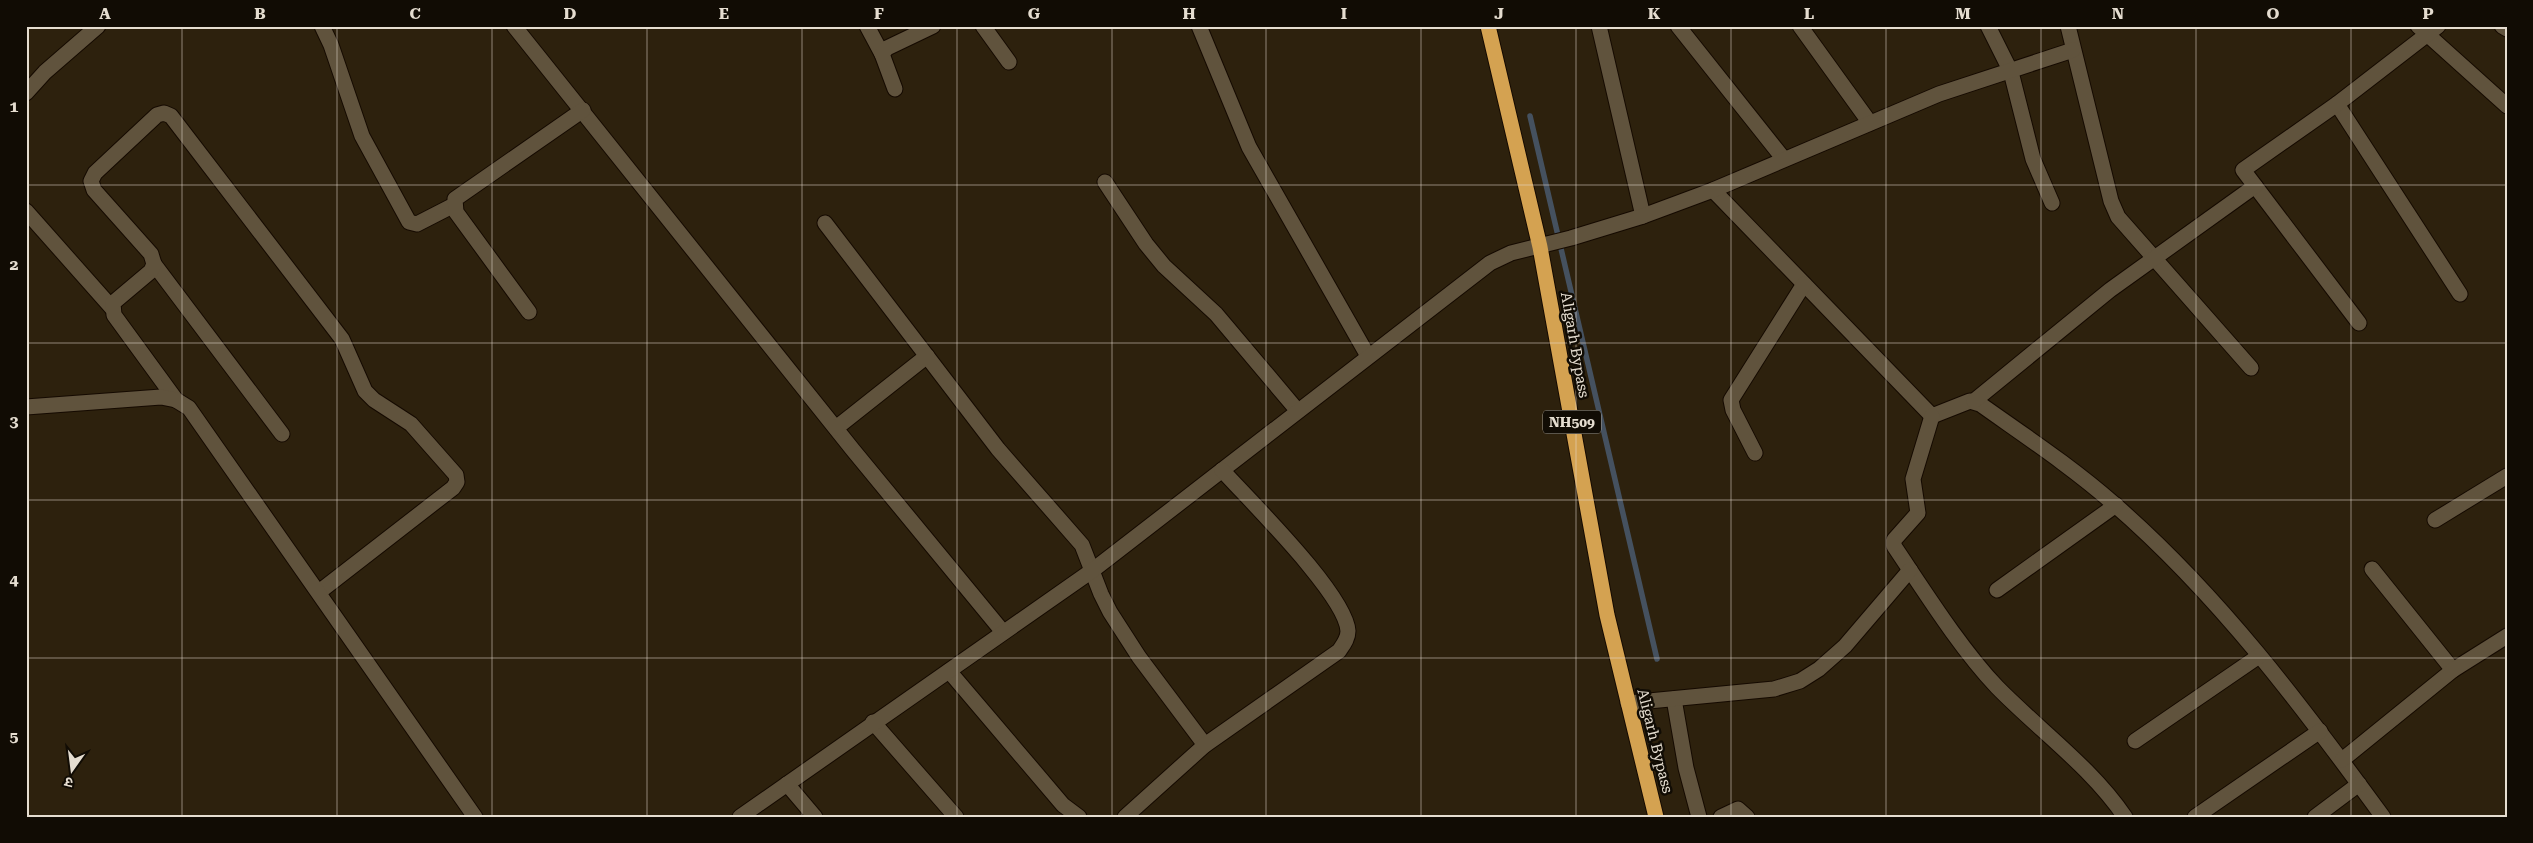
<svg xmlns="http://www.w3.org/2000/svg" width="2533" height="843" font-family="'Roboto Serif','Noto Sans Devanagari',serif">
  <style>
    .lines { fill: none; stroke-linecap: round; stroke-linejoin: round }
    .stream { stroke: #45515f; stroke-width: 5.5 }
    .minor-casing { stroke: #150a00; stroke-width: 17 }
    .highway-casing { stroke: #150a00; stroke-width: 17 }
    .minor { stroke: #60533d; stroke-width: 15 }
    .highway { stroke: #d4a251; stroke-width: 15 }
    .grid { fill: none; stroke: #e5ddd0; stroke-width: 1; stroke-opacity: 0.55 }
    .labels { text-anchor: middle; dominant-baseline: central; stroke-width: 5; stroke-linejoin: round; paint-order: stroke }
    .shield { fill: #110c04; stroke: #a59e93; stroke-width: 1 }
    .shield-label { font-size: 14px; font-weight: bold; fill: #e5ddd0 }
    .street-label { font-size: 15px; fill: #e5ddd0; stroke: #110c04 }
    .neatline { fill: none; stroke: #e5ddd0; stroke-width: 2 }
    .grid-label { font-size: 16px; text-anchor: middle; font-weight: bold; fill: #e5ddd0 }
  </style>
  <rect width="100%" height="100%" fill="#2d210d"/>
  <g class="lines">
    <path class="stream" d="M1530 116 1657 659"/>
    <g class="minor-casing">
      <g id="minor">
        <path d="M322 26 331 45 362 136 409 222 417 224 454 205"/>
        <path d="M514 26 853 450 1003 632"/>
        <path d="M867 26 882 54"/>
        <path d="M983 26 1009 62"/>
        <path d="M1199 26 1249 147 1368 356"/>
        <path d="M1599 26 1643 216"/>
        <path d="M1678 26 1783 158"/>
        <path d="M1800 26 1870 123"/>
        <path d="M1988 26 2011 72 2033 159 2052 203"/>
        <path d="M2068 26 2111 201 2118 217 2251 368"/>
        <path d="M2418 26 2507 106"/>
        <path d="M2502 26 2507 29"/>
        <path d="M895 89 882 54 887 48 933 26"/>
        <path d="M26 93 45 72 98 26"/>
        <path d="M2337 104 2460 294"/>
        <path d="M1105 182 1146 244 1164 266 1216 314 1297 410"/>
        <path d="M1713 190 1932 416 1970 401 1980 404C2025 436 2072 467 2114 504 2218 594 2302 706 2383 817"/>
        <path d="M26 211 112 308"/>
        <path d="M825 223 998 449 1082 545 1101 594 1110 612 1139 657 1205 745"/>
        <path d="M154 264 282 434"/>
        <path d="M529 312 456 212 455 199 583 110"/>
        <path d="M2359 323 2243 170 2337 104 2438 26"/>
        <path d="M176 400 114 315 113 303 151 271 154 264 151 254 94 190 91 181 95 173 157 115 164 113 171 116 342 339 365 391 374 400 411 424 456 475 457 482 453 488 319 592"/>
        <path d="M1974 401 2110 290 2255 186"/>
        <path d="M26 407 161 397 176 400 189 408 475 817"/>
        <path d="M1932 416 1913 479 1918 513 1894 540V546C1925 592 1960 648 1997 687 2039 730 2091 767 2125 817"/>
        <path d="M836 428 927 356"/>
        <path d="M1755 453 1733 410 1731 400 1804 284"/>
        <path d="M2435 520 2507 476"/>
        <path d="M2372 569 2453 670"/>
        <path d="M1997 590 2116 505"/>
        <path d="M949 671 1063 805 1079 817"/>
        <path d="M1674 699 1686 768 1699 817"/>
        <path d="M1628 703 1774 689 1800 681 1819 669 1845 646 1910 570"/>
        <path d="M873 722 956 817"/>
        <path d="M2135 741 2259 656"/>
        <path d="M2342 760 2453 670 2507 636"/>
        <path d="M787 784 815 817"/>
        <path d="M740 817 1093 570 1490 263 1511 253 1571 238 1643 216 1713 190 1939 94 2073 50"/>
        <path d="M1125 817 1205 745 1339 651C1343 645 1348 639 1348 631 1346 595 1249 500 1222 470"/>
        <path d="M1721 817 1738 809 1747 817"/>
        <path d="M2195 817 2320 731"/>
        <path d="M2315 817 2359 784"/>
      </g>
    </g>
    <g class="highway-casing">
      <path id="highway" d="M1488 26 1540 247 1607 615 1656 817"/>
    </g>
    <use href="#minor" class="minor"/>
    <use href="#highway" class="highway"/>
  </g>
  <path class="grid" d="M182 26V817M337 26V817M492 26V817M647 26V817M802 26V817M957 26V817M1112 26V817M1266 26V817M1421 26V817M1576 26V817M1731 26V817M1886 26V817M2041 26V817M2196 26V817M2351 26V817M26 185H2507M26 343H2507M26 500H2507M26 658H2507"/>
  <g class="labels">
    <rect class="shield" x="1543" y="410.5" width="58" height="23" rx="4"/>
    <g class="shield-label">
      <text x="1572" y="422">NH509</text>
    </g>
    <g class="street-label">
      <text transform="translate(1575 345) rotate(80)">Aligarh Bypass</text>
      <text transform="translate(1655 741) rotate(76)">Aligarh Bypass</text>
    </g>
  </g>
  <rect width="2533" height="843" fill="none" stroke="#110c04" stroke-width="55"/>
  <g transform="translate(72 770) rotate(194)" stroke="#110c04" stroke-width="4" paint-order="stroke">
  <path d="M0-4L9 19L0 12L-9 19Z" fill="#e5ddd0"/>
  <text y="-8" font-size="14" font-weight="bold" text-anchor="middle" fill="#e5ddd0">उ</text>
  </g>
  <rect x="28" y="28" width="2478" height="788" class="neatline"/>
  <g class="grid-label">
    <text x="105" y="19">A</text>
    <text x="260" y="19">B</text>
    <text x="415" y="19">C</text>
    <text x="570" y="19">D</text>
    <text x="724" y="19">E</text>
    <text x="879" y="19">F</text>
    <text x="1034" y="19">G</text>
    <text x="1189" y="19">H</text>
    <text x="1344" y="19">I</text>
    <text x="1499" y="19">J</text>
    <text x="1654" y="19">K</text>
    <text x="1809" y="19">L</text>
    <text x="1963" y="19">M</text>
    <text x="2118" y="19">N</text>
    <text x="2273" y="19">O</text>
    <text x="2428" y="19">P</text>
    <text x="14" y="112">1</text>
    <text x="14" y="270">2</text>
    <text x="14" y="427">3</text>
    <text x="14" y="585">4</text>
    <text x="14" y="742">5</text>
  </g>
</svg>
